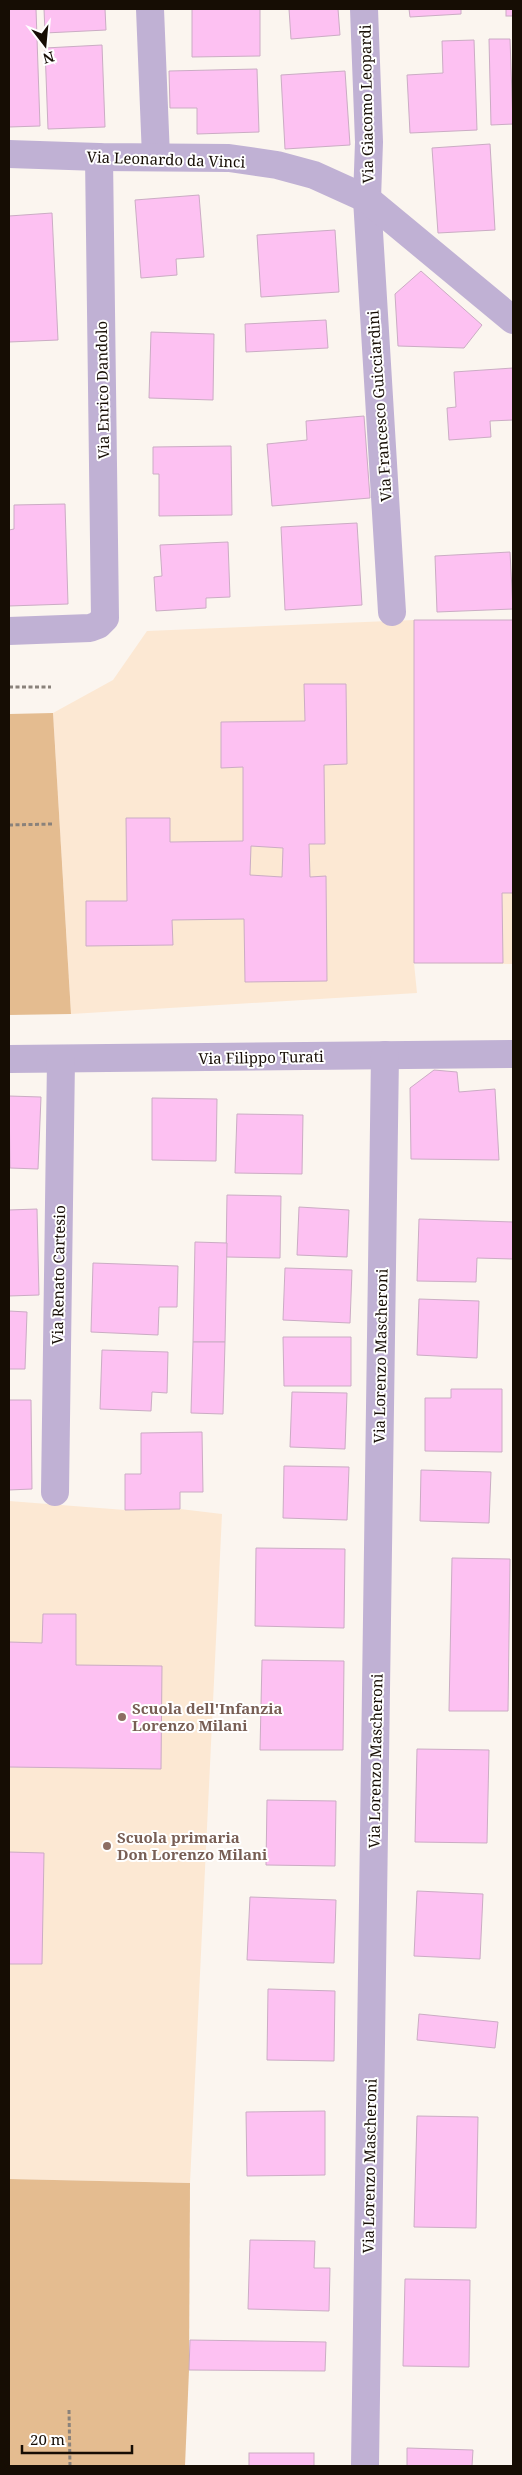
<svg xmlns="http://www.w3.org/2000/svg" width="522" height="2475" font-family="'Noto Serif',serif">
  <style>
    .built { fill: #fce8d3 }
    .green { fill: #e4bc90 }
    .building { fill: #fdc1f2; stroke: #cbacc4; fill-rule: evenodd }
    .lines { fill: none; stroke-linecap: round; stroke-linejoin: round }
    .path { stroke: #8a827b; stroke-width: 3; stroke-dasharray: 4 2.5; stroke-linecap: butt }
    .minor { stroke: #c0b1d4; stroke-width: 28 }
    .education-dot { fill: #8d6e63; stroke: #fff; stroke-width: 2 }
    .labels { text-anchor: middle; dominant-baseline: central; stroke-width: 4; stroke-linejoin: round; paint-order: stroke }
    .street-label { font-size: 15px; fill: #160d04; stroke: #fff }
    .education-label { font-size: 15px; font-weight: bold; fill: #785e54; stroke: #fff; text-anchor: start }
  </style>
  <rect width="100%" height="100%" fill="#fbf5ef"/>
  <g class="built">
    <path d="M414 620H513V964L414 963 417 993 71 1014 53 713 113 680 147 631Z"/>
    <path d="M9 1501 125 1510 180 1509 222 1514 190 2183 9 2179Z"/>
  </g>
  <g class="green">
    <path d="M53 713 71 1014 9 1015V714Z"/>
    <path d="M9 2179 190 2183 189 2370 185 2466H9Z"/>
  </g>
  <g class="building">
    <path d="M9 9H36L40 126 9 127Z"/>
    <path d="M44 9H105L106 30 45 33Z"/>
    <path d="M192 9H260V56L192 57Z"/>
    <path d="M289 9H338L340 35 291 39Z"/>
    <path d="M409 9H461V14L410 17Z"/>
    <rect x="506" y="9" width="7" height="7"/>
    <path d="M489 39H510L513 124 491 125Z"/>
    <path d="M474 40 477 130 410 133 407 75 443 73 442 41Z"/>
    <path d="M102 45 105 127 48 129 45 48Z"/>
    <path d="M257 69 259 132 197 134V108H170L169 71Z"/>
    <path d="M345 71 350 145 285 149 281 75Z"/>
    <path d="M490 144 495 230 438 233 432 148Z"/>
    <path d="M199 195 204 257 176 259 177 275 141 278 135 200Z"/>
    <path d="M52 213 58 340 9 342V216Z"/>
    <path d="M335 230 339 292 261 297 257 235Z"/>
    <path d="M421 271 482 325 464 348 398 346 395 294Z"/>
    <path d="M326 320 328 348 246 352 245 324Z"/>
    <path d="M151 332 214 334 213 400 149 398Z"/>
    <path d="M513 368V420L490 421 491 437 449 440 447 408 456 407 454 372Z"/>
    <path d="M364 416 370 498 272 506 267 444 307 440 306 421Z"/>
    <path d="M231 446 232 515 159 516V474H153V447Z"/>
    <path d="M65 504 68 604 9 606V530L14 529V505Z"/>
    <path d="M357 523 362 605 285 610 281 527Z"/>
    <path d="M228 542 230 597 206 598V608L156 611 154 577 162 576 160 545Z"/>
    <path d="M510 552 513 609 437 612 435 556Z"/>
    <path d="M414 620H513V893H502L503 963H414Z"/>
    <path d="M304 684H346L347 764 324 765 325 844H309L310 877 326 876 327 981 245 982 244 919 172 920 173 945 86 946V901H127L126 818H170V842L243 841V767L221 768V722L305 721ZM251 846 283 848 282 877 250 875Z"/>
    <path d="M434 1070 457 1072 459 1092 495 1089 499 1160 411 1159 410 1088Z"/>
    <path d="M9 1096 41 1097 38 1169 10 1168Z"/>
    <path d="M152 1098 217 1099 216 1161 152 1160Z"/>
    <path d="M237 1114 303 1115 302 1174 235 1173Z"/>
    <path d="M227 1195 281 1196 280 1258 226 1257Z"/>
    <path d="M299 1207 349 1210 347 1257 297 1255Z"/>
    <path d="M37 1209 39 1295 9 1296V1210Z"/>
    <path d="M419 1219 513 1222V1259L477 1258 476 1282 417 1281Z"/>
    <path d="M195 1242 227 1243 225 1342H193Z"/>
    <path d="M93 1263 178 1266 177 1307H159L158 1335 91 1332Z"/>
    <path d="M285 1268 352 1270 350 1323 283 1320Z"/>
    <path d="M419 1299 479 1301 477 1358 417 1355Z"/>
    <path d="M9 1311 27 1312 25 1369H9Z"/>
    <path d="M283 1337H351V1386H284Z"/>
    <path d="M193 1342H225L223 1414 191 1413Z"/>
    <path d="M102 1350 168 1352 167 1393 152 1392 151 1411 100 1409Z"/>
    <path d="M451 1389H502V1452L425 1451V1398H451Z"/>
    <path d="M292 1392 347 1393 345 1449 290 1447Z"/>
    <path d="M9 1400H31L32 1489 9 1490Z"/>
    <path d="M202 1432 203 1492H180V1509L125 1510V1474H141V1433Z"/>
    <path d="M284 1466 349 1467 347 1520 283 1518Z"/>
    <path d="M421 1470 491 1472 489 1523 420 1521Z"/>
    <path d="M256 1548 345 1549 344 1628 255 1626Z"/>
    <path d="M452 1558 510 1559 508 1711H449Z"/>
    <path d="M43 1614H76V1665L162 1666 161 1769 9 1767V1642L42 1643Z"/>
    <path d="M262 1660 344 1661 343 1750H260Z"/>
    <path d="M417 1749 489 1750 487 1843 415 1842Z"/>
    <path d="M267 1800 336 1801 335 1866 266 1865Z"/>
    <path d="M9 1852 44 1853 42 1964H9Z"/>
    <path d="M417 1891 483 1894 480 1959 414 1956Z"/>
    <path d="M250 1897 336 1900 334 1963 247 1960Z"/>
    <path d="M268 1989 335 1991 334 2061 267 2060Z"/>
    <path d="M419 2014 498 2022 495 2048 417 2040Z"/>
    <path d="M325 2111V2175L247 2176 246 2112Z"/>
    <path d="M417 2116 478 2117 476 2228 414 2227Z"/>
    <path d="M250 2240 315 2241 314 2268H330L329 2311 248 2309Z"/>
    <path d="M405 2279 470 2280 469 2367 403 2366Z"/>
    <path d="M190 2340 326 2342 325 2371 189 2370Z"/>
    <path d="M407 2448 473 2450 472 2466H407Z"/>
    <rect x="249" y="2453" width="65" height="13"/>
  </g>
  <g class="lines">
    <g class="path">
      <path d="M9 687H51"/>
      <path d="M9 825 53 824"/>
      <path d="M69 2410 70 2466"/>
    </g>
    <g class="minor">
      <path d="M150 9 156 157"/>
      <path d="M364 9 369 142 367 199 392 612"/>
      <path d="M9 154 99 157 229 158 277 165 314 175 367 199 513 320"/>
      <path d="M9 631 90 628 98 625 105 618 99 157"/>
      <path d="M9 1059 513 1054"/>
      <path d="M55 1492 61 1059"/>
      <path d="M365 2466 385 1055"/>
    </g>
  </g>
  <g class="education-dot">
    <circle cx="122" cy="1717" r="5"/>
    <circle cx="107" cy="1846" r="5"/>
  </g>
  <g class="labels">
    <g class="street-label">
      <text transform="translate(366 104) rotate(-91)">Via Giacomo Leopardi</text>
      <text transform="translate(166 159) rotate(2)">Via Leonardo da Vinci</text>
      <text transform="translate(102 390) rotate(-91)">Via Enrico Dandolo</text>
      <text transform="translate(379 406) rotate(-94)">Via Francesco Guicciardini</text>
      <text transform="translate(261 1057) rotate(-1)">Via Filippo Turati</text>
      <text transform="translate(58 1275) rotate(-89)">Via Renato Cartesio</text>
      <text transform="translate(380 1356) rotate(-89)">Via Lorenzo Mascheroni</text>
      <text transform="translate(375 1761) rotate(-89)">Via Lorenzo Mascheroni</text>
      <text transform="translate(369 2166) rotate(-89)">Via Lorenzo Mascheroni</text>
    </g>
    <g class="education-label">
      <text x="132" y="1708">Scuola dell'Infanzia<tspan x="132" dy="17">Lorenzo Milani</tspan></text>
      <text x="117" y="1837">Scuola primaria<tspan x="117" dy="17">Don Lorenzo Milani</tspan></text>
    </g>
  </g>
  <rect width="522" height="2475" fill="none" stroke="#160d04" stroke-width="20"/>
  <g transform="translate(45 45) rotate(164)" stroke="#ffffff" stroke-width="4" paint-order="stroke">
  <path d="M0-4L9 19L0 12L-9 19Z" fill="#160d04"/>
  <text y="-8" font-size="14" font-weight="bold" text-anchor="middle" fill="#160d04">N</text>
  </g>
  <path d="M22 2445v8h110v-8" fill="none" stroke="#160d04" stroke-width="2.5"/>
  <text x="30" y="2445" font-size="15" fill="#160d04" stroke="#ffffff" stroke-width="4" paint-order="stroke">20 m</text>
</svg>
